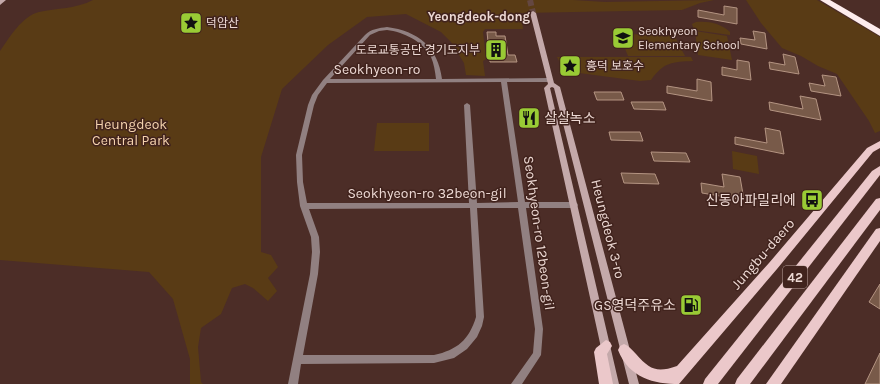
<svg xmlns="http://www.w3.org/2000/svg" width="880" height="384" font-family="Karla,'Noto Sans KR',sans-serif">
  <style>
    .green { fill: #593b15 }
    .building { fill: #785a49; stroke: #b49482 }
    .lines { fill: none; stroke-linecap: round; stroke-linejoin: round }
    .secondary-tunnel { stroke: #644741; stroke-width: 6; stroke-dasharray: 6 3; stroke-linecap: butt }
    .street { fill: #918081; fill-rule: evenodd }
    .secondary { fill: #c4a9aa; fill-rule: evenodd }
    .primary { fill: #ebc8ca; fill-rule: evenodd }
    .highway { fill: #fdeced; fill-rule: evenodd }
    .labels { text-anchor: middle; dominant-baseline: central; stroke-width: 3; stroke-linejoin: round; paint-order: stroke }
    .far-poi-label { font-size: 12px; fill: #edd9d4; stroke: #41231d; text-anchor: start }
    .far-quarter-label { font-size: 13px; font-weight: bold; fill: #edd9d4; stroke: #41231d }
    .shield { fill: #41231d; stroke: #b9a29d; stroke-width: 1 }
    .shield-label { font-size: 13px; font-weight: bold; fill: #edd9d4 }
    .street-label { font-size: 14px; fill: #edd9d4; stroke: #41231d }
    .poi-label { font-size: 14px; fill: #edd9d4; stroke: #41231d; text-anchor: end }
    .park-label { font-size: 14px; fill: #f5d3ae; stroke: #41231d }
  </style>
  <rect width="100%" height="100%" fill="#4c2d27"/>
  <g class="green">
    <path d="M93 0H573L605 2 714 0 700 3 682 10 521 13 523 29H485L483 32 486 59 483 61 485 76 466 75 464 63 451 42 441 32 406 14 367 17 328 45 282 89 261 157V252L271 255 278 267 268 278 277 291 268 301 253 288 245 284 232 288 221 314 201 328 198 347 201 382 203 384H190V359L173 299 149 272 0 260V51C9 38 22 16 39 12 57 8 76 9 93 0Z"/>
    <path d="M746 0H817L880 37V131L875 133 869 121 837 74 818 66 801 56 782 48 761 23Z"/>
    <path d="M696 22C709 21 720 23 730 32V35L694 30 692 24Z"/>
    <path d="M695 31 727 36 732 60 698 55Z"/>
    <path d="M619 34 674 35 685 56H628Z"/>
    <path d="M557 57H691L693 61C672 62 664 62 651 80L640 81 564 71Z"/>
    <path d="M377 123H429V151H374Z"/>
    <path d="M732 151 757 156 759 174 733 169Z"/>
  </g>
  <g class="building">
    <path d="M724 6 737 8V24L698 17V10L724 15Z"/>
    <path d="M753 31 765 33 767 49 741 44 740 38 755 40Z"/>
    <path d="M487 32H496V36H505L508 55H515L517 62H490Z"/>
    <path d="M783 54 795 57 799 74 770 69 769 62 785 65Z"/>
    <path d="M737 60 749 62 751 80 722 75V67L737 70Z"/>
    <path d="M822 75 836 77 841 96 811 91 809 83 825 86Z"/>
    <path d="M697 79 711 82 712 101 667 93V86L697 91Z"/>
    <path d="M594 92H621L624 100H597Z"/>
    <path d="M800 96 816 99 821 120 770 110 769 102 803 109Z"/>
    <path d="M631 102H663L666 110 634 109Z"/>
    <path d="M765 128 780 131 784 154 735 144V137L767 143Z"/>
    <path d="M609 132H640L643 141 611 140Z"/>
    <path d="M651 152 686 153 690 162 654 161Z"/>
    <path d="M621 173 655 174 659 184 624 183Z"/>
    <path d="M722 174 740 177 744 200 702 193 701 183 724 187Z"/>
    <path d="M880 284V309L869 302Z"/>
    <path d="M880 353V384H865Z"/>
  </g>
  <g class="lines">
    <path class="secondary-tunnel" d="M530 0 533 13"/>
    <path class="street" d="M387 27C418 31 438 47 442 79L549 78 552 80 549 82H507L525 202H574L577 203 578 205 577 207 574 208H526L543 329 541 355 522 384H511L533 353 535 329 518 208H477L484 317 482 326 477 337 467 349 454 358 434 363 301 364 298 384H288L310 274 312 252 311 237 300 206 297 182 296 155 308 105 312 95 323 80 365 35C371 29 379 28 387 27ZM387 30C403 32 423 41 431 57 434 64 435 71 436 79H330L370 35 379 31ZM501 82 518 202 477 203 470 105 467 103 464 105 469 203H307L303 182 302 155 314 105 318 95 327 83ZM470 208 476 317C469 340 457 350 434 355H303L318 274 320 252 319 237 309 209Z"/>
    <g class="secondary">
      <path d="M0 0H6L0 5Z"/>
      <path d="M533 11 536 13 554 83 560 87 639 384H629L554 88 552 87 550 88 619 384H609L544 88 548 84 530 13Z"/>
    </g>
    <g class="primary">
      <path d="M880 141V148L873 152 777 269 679 384C654 384 629 378 618 350L620 346 624 344C629 346 632 350 636 354 650 370 657 373 677 366L769 263 867 148Z"/>
      <path d="M880 166V175L718 384H703L705 379 872 171Z"/>
      <path d="M880 198V210L750 384H735L737 379 876 199Z"/>
      <path d="M880 228V241L781 384H766L876 229Z"/>
      <path d="M606 340 610 342 612 346 607 354 613 384H599L594 352 596 348Z"/>
    </g>
    <path class="highway" d="M820 0H830L880 29V36Z"/>
  </g>
  <defs>
    <g id="sight-square" transform="scale(1.15)"><rect x="-9" y="-9" width="18" height="18" rx="4" fill="#99cb35" stroke="#41231d"/><path d="M0-6L1.8-2.2L6-1.7L2.9 1.2L3.7 5.4L0 3.3L-3.7 5.4L-2.9 1.2L-6-1.7L-1.8-2.2Z" fill="#111"/></g>
    <g id="school-square" transform="scale(1.15)"><rect x="-9" y="-9" width="18" height="18" rx="4" fill="#99cb35" stroke="#41231d"/><path d="M0-5L7-2L0 1L-7-2ZM-4 1L0 2.5L4 1V4Q0 6-4 4Z" fill="#111"/></g>
    <g id="building-square" transform="scale(1.15)"><rect x="-9" y="-9" width="18" height="18" rx="4" fill="#99cb35" stroke="#41231d"/><path d="M-4-6H4V6H1V3H-1V6H-4ZM-2.5-4.3h1.7v1.8h-1.7ZM.8-4.3h1.7v1.8H.8ZM-2.5-1h1.7V.8h-1.7ZM.8-1h1.7V.8H.8Z" fill="#111"/></g>
    <g id="restaurant-square" transform="scale(1.15)"><rect x="-9" y="-9" width="18" height="18" rx="4" fill="#99cb35" stroke="#41231d"/><path d="M-5-6h1v4h1v-4h1v4h1v-4h1v5L-1.5 .5V6h-2V.5L-5-1ZM5-6V6H3V1.5H1.5Q1.5-4 5-6Z" fill="#111"/></g>
    <g id="bus-square" transform="scale(1.15)"><rect x="-9" y="-9" width="18" height="18" rx="4" fill="#99cb35" stroke="#41231d"/><path d="M-5-6H5V4H4V6H2V4H-2V6H-4V4H-5ZM-3.5-4V0h7V-4ZM-3.5 1.2v1.5H-2V1.2ZM2 1.2v1.5H3.5V1.2Z" fill="#111"/></g>
    <g id="fuel-square" transform="scale(1.15)"><rect x="-9" y="-9" width="18" height="18" rx="4" fill="#99cb35" stroke="#41231d"/><path d="M-5.5-6h7V0h2V4h1.3V-2.5L3-4.5l.8-.8L6-3V5H2.5V1h-1V6h-7ZM-4.2-4.7v3.2H.2V-4.7Z" fill="#111"/></g>
  </defs>
  <g fill-rule="evenodd">
    <use href="#sight-square" x="191" y="23"/>
    <use href="#school-square" x="623" y="38"/>
    <use href="#building-square" x="496" y="50"/>
    <use href="#sight-square" x="570" y="66"/>
    <use href="#restaurant-square" x="529" y="118"/>
    <use href="#bus-square" x="812" y="200"/>
    <use href="#fuel-square" x="691" y="305"/>
  </g>
  <g class="labels">
    <g class="far-poi-label">
      <text x="206" y="23">덕암산</text>
      <text x="638" y="31">Seokhyeon<tspan x="638" dy="14">Elementary School</tspan></text>
      <text x="480" y="50" text-anchor="end">도로교통공단 경기도지부</text>
      <text x="586" y="66">흥덕 보호수</text>
    </g>
    <g class="far-quarter-label">
      <text x="479" y="16">Yeongdeok-dong</text>
    </g>
    <rect class="shield" x="783" y="266" width="24" height="22" rx="3"/>
    <g class="shield-label">
      <text x="795" y="277">42</text>
    </g>
    <g class="street-label">
      <text x="377" y="69">Seokhyeon-ro</text>
      <text x="427" y="193">Seokhyeon-ro 32beon-gil</text>
      <text transform="translate(608 229) rotate(76)">Heungdeok 3-ro</text>
      <text transform="translate(539 233) rotate(82)">Seokhyeon-ro 12beon-gil</text>
      <text transform="translate(763 254) rotate(-49)">Jungbu-daero</text>
    </g>
    <g class="poi-label">
      <text x="544" y="118" text-anchor="start">살살녹소</text>
      <text x="796" y="200">신동아파밀리에</text>
      <text x="676" y="305">GS영덕주유소</text>
    </g>
    <g class="park-label">
      <text x="131" y="124">Heungdeok<tspan x="131" dy="16">Central Park</tspan></text>
    </g>
  </g>
</svg>
